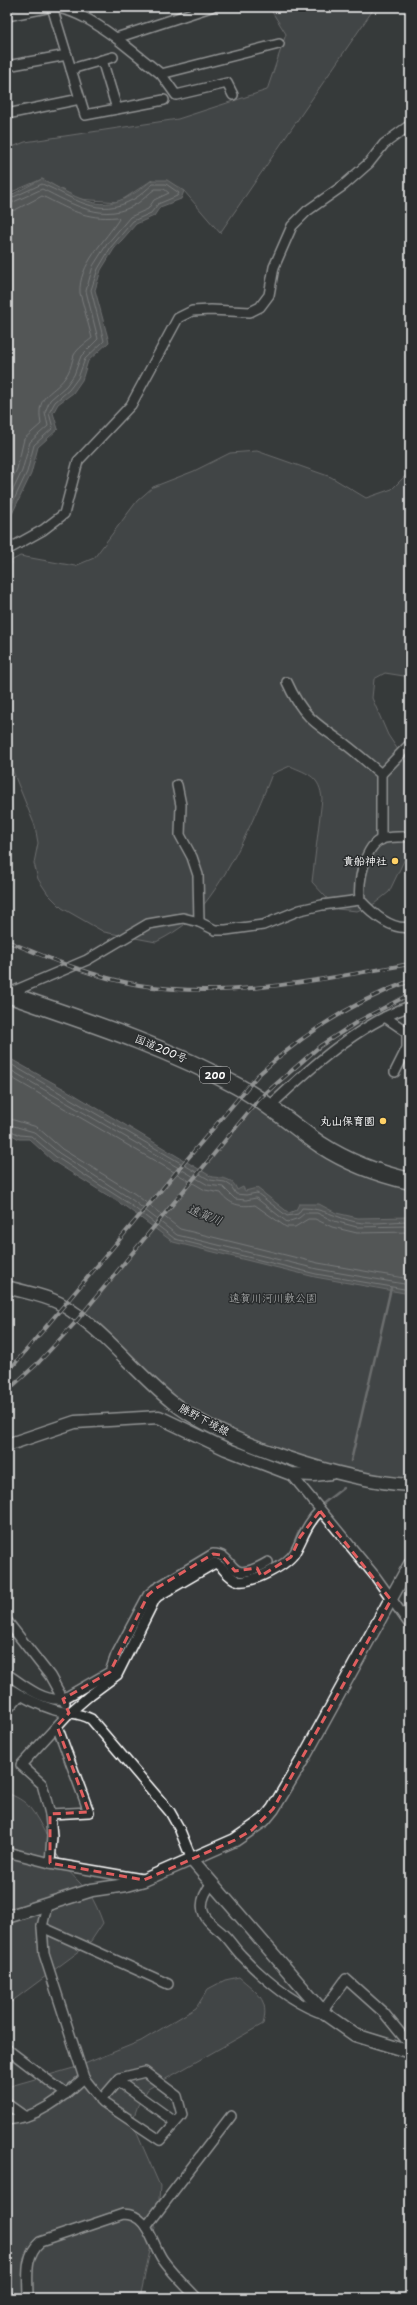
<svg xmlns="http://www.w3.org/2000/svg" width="417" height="2305" font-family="'Shantell Sans','Klee One',sans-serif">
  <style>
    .green { fill: #505354; stroke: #a8a9aa }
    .water { fill: #767879; stroke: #adaeaf }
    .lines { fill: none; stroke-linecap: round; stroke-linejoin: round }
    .shore { stroke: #c8c9c9; stroke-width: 1 }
    .stream { stroke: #adaeaf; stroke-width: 2.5 }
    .street-casing { stroke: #fff; stroke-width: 12 }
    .secondary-casing { stroke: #fff; stroke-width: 15 }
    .highway-casing { stroke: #fff; stroke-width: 19 }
    .street { stroke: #2a2d2e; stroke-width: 9 }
    .secondary { stroke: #2a2d2e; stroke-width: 12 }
    .highway { stroke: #2a2d2e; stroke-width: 16 }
    .rail-casing { stroke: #fff; stroke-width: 4 }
    .rail { stroke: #2a2d2e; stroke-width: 2.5; stroke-dasharray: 8; stroke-linecap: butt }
    .marked { fill: none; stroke: #e05e5e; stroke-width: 3; stroke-dasharray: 8 5; stroke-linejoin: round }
    .poi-dot { fill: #ffd166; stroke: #2a2d2e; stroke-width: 1.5 }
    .labels { text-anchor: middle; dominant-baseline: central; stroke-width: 3; stroke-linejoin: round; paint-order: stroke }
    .shield { fill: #2a2d2e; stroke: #bfc0c0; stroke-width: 1 }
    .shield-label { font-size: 10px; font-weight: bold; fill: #fff }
    .poi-label { font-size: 11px; font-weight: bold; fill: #fff; stroke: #2a2d2e; text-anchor: end }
    .street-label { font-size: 11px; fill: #fff; stroke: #2a2d2e }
    .park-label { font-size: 11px; fill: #b0b2b2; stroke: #2a2d2e }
    .water-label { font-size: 12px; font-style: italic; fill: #b4b5b5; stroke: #2a2d2e }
  </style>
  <rect width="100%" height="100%" fill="#373a3b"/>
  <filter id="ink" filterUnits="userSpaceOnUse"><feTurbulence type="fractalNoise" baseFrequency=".025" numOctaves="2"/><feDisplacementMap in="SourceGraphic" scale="8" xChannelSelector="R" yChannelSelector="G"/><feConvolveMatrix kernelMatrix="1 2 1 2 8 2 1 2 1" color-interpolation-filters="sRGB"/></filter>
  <g filter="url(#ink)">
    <g class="green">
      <path d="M269 7H375L220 233 184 191 152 180 119 202 78 199 42 179 7 194V149L25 142 178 119 267 90 286 34Z"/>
      <path d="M257 451 331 477 366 498 392 489 410 471V677L385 673 374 679 372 698 388 735 410 768V848L389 892 374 904 357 911 337 909 312 882 322 799C320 777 309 774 290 766L272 774C254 820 225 886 190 920 180 929 168 936 156 942L104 932 62 908 48 894 38 879 34 863 38 843 35 826 7 757V651L11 561 20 556 75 566 94 558 137 501 153 487 194 471 230 453Z"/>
      <path d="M255 1102 410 1188V1481L352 1473 265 1445 198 1414 170 1394 84 1314Z"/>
      <path d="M7 1793C15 1796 25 1801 30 1808 42 1823 48 1842 59 1858 67 1871 79 1881 89 1893 95 1902 99 1912 103 1923L89 1944 7 2005Z"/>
      <path d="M239 1977C256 1992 270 1999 263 2024L148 2089 138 2105 132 2122 160 2186 158 2213 140 2298H7V2087L77 2067 141 2041 196 2008 208 1989 225 1980Z"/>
    </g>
    <g class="water">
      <path d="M42 179C88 204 107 218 152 180H167L184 191 181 199 160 207 154 216 136 224 114 249 101 270 95 290 109 342 88 361 82 380 73 393 58 404 53 413 58 429 38 447 31 474 11 516 7 511V197Z"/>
      <path d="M7 1057 75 1095 212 1177C223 1178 233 1178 237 1190L243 1187 245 1191 257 1188 289 1213 296 1210 299 1204H319L336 1213 358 1218 410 1217V1294L315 1277 173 1242 126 1207 53 1161 29 1139H19L7 1132Z"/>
    </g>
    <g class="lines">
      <g class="shore">
        <path d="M7 200 42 184C74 197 97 220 134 199 141 195 147 189 153 184H166L179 193 177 196 158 204 151 213 133 221 111 247 98 269 91 290 104 341 85 359 78 378 69 390 55 402 49 413 53 428 34 445 27 472 10 508 7 509"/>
        <path d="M7 205 42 189C73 204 104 225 138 203 144 199 149 193 155 189H164L169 193 154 200 148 209 130 217 107 244 93 266 86 291 98 339 81 356 74 375 66 386 50 400 45 412 48 426 30 442 22 471 7 503"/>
        <path d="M7 211 15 210 42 196C69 209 85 220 117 217L119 219C106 240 78 265 80 293L92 338C86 343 78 348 74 355 72 361 71 368 68 373 55 396 35 391 41 424L24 439 17 469 7 489"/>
        <path d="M7 1062 210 1180 225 1182 231 1186 236 1194 246 1195 257 1193 287 1216 298 1214 302 1208C324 1208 336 1218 356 1222 373 1225 393 1221 410 1221"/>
        <path d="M7 1068 208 1185 223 1187 235 1199 246 1200 256 1198 287 1222 299 1218 305 1213H317L334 1221 357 1227 410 1226"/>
        <path d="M7 1075 205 1190 221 1193C230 1205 240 1207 255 1205L286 1227H295L308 1219H315L332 1227 357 1233 410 1232"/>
        <path d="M7 1118 37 1127 62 1149 135 1194 180 1229 318 1263 410 1279"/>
        <path d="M7 1124 34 1132 59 1153 131 1199 177 1235 317 1269 410 1285"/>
        <path d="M7 1129 20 1135 31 1136 56 1157 128 1203 175 1239 316 1274 410 1290"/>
      </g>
      <g class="stream">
        <path d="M351 1461 391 1288"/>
        <path d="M320 1506 343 1488"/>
        <path d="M291 1551 298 1533 315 1511"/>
        <path d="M266 1569 279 1562"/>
        <path d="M120 1660 134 1632"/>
        <path d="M7 1680 30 1695"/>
        <path d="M72 1699 92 1688"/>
        <path d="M50 1702 59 1706"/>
      </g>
      <g class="street-casing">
        <g id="street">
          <path d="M52 7 85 115 164 100"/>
          <path d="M54 7C78 11 97 24 116 38L211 7"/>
          <path d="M7 16 51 7"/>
          <path d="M116 38 161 74 176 95 227 83 233 95"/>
          <path d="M102 60 117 109"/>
          <path d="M7 66 67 55"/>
          <path d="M71 69 113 57"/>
          <path d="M161 74 279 44"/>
          <path d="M7 114 80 99"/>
          <path d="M7 550 43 530 64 514 78 461 131 405 178 318 192 311 211 310 250 312 260 307 269 295 274 267 292 226 307 211 344 185 369 163 384 144 410 125"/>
          <path d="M287 682C302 716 316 724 345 744 357 753 369 764 381 774V840"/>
          <path d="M381 774 410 744"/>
          <path d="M177 785 181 805 180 835 192 857 198 875 199 922"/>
          <path d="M410 836C401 838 391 836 382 839 364 846 358 883 360 900 372 913 391 931 410 927"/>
          <path d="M7 994 87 960 148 924 183 918 199 922 215 930H226L263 925 300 910 322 905 360 900"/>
          <path d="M385 1017 407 1032V1048L395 1072"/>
          <path d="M270 1106C311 1067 356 1026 410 1006"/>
          <path d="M291 1474 375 1576 410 1625"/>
          <path d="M7 1621 50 1676 65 1703"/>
          <path d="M7 1674C23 1685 43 1702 63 1699L110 1672 116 1655 148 1595 155 1589 213 1554C238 1554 224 1588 268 1562"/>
          <path d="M7 1687C21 1696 36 1704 52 1709 65 1714 79 1712 91 1719L170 1812 179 1828 192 1860"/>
          <path d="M7 1710 20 1695"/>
          <path d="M57 1726 89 1812 50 1814 42 1784 21 1765 69 1713 90 1695 117 1675 155 1599 158 1596 215 1563C224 1566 227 1578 239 1581 252 1583 288 1565 295 1552 303 1538 307 1523 320 1511"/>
          <path d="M7 1852 50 1863 142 1879"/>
          <path d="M50 1863 52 1836 50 1814"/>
          <path d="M212 1883C205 1892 199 1903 204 1914 208 1924 219 1929 225 1936 231 1942 235 1949 241 1955 263 1978 293 2005 325 2014"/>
          <path d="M42 1927 168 1984"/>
          <path d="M322 2012 346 1979 384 2013 410 2045"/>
          <path d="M7 2049 66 2094"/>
          <path d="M84 2078 103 2102 160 2140 182 2115 177 2096 145 2072 120 2078 101 2100"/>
          <path d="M118 2081 175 2122"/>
          <path d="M7 2104 24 2116"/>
          <path d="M7 2120C38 2118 62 2098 84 2078L44 1954 42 1927 47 1905"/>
          <path d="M146 2227 231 2116"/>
          <path d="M28 2298C28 2278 24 2256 40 2242L123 2214C149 2214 151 2243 163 2260 173 2274 186 2286 197 2298"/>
        </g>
      </g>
      <g class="secondary-casing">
        <g id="secondary">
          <path d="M7 1287C23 1292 44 1295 59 1303 103 1328 133 1371 172 1402 222 1442 346 1482 410 1485"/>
          <path d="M7 1445 75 1422 159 1417 226 1449 291 1474 314 1475 331 1473"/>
          <path d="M192 1860 325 2014 355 2035 410 2052"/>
          <path d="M7 1917 92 1890 126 1885 144 1880 235 1840 264 1820 273 1809 304 1757 410 1564"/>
        </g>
      </g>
      <g class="highway-casing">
        <path id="highway" d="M7 994C85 1021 164 1046 237 1086 267 1102 292 1125 321 1145 347 1162 379 1174 410 1181"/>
      </g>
      <use href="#street" class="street"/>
      <use href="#secondary" class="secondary"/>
      <use href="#highway" class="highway"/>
      <g class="rail-casing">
        <g id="rail">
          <path d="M7 941C50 959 93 977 139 985 229 1000 322 979 410 964"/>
          <path d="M7 1373 258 1075C303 1034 352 1002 410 981"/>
          <path d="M7 1391 39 1362 74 1324 260 1098 320 1046 357 1022 410 994"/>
        </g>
      </g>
      <use href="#rail" class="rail"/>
    </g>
  </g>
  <path d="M0 0H417V2305H0ZM320 1511 391 1600 273 1809 252 1830 235 1840 144 1880 50 1863V1814L89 1812 57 1726 69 1713 63 1699 110 1672 148 1595 155 1589 213 1554 221 1555 235 1571 257 1568 261 1576 291 1557 300 1537Z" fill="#373a3b" fill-opacity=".55" fill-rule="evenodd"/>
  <path class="marked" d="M320 1511 391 1600 273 1809 252 1830 235 1840 144 1880 50 1863V1814L89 1812 57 1726 69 1713 63 1699 110 1672 148 1595 155 1589 213 1554 221 1555 235 1571 257 1568 261 1576 291 1557 300 1537Z"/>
  <g class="poi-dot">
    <circle cx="395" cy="861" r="4"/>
    <circle cx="383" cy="1121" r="4"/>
  </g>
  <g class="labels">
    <rect class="shield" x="200" y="1067" width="30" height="16" rx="3"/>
    <g class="shield-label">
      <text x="215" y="1075">200</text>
    </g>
    <g class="poi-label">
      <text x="387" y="861">貴船神社</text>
      <text x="375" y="1121">丸山保育園</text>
    </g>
    <g class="street-label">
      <text transform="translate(161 1049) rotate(23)">国道200号</text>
      <text transform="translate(204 1420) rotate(28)">勝野下境線</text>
    </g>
    <g class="park-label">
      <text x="273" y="1298">遠賀川河川敷公園</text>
    </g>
    <g class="water-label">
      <text transform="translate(205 1215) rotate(22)">遠賀川</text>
    </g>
  </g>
  <rect width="417" height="2305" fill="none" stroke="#2a2d2e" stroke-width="24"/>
  <rect x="12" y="12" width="393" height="2281" fill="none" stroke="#fff" stroke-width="1.5" filter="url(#ink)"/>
</svg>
